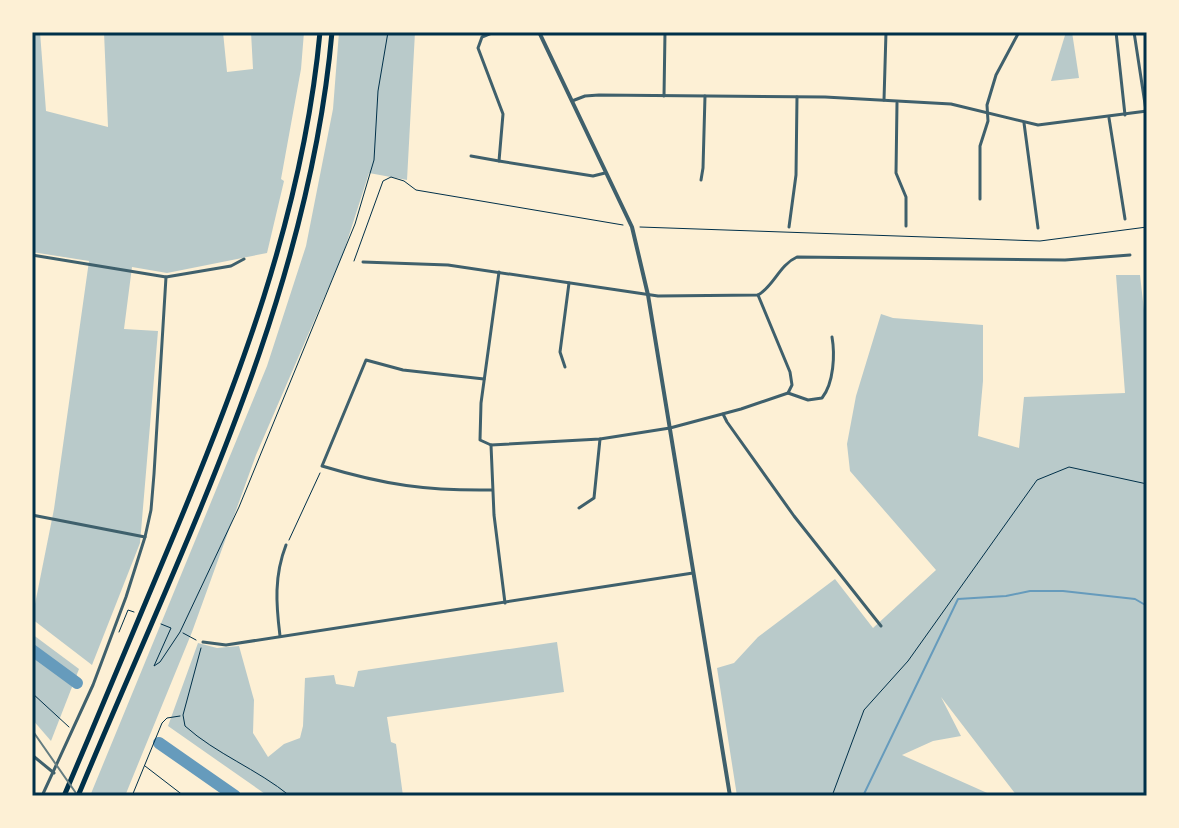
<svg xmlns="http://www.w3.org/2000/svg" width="1179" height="828" font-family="Roboto,sans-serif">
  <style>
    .green { fill: #b9caca }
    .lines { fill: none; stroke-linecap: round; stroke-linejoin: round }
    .stream { stroke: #669bbc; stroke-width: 2 }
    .river { stroke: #669bbc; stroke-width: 12 }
    .path { stroke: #003049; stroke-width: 1 }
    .minor { stroke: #3f606c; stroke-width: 3 }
    .tertiary { stroke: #3f606c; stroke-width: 4 }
    .motorway { stroke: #003049; stroke-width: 5 }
    .rail { stroke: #657d81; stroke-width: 2 }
    .neatline { fill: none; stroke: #003049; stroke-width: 3 }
  </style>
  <rect width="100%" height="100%" fill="#fdf0d5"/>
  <g class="green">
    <path d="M32 32H40L46 111 108 127 104 32H223L227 72 253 69 251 32H304L301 69 281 179 284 181 267 253 167 273 132 267 124 329 158 331 140 543 92 665 32 619 54 509 89 261 32 252Z"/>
    <path d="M339 32H415L407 180 369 173 343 254 256 455 192 632 125 796H90L267 366 306 246 333 109Z"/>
    <path d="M1066 32H1072L1079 78 1051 81Z"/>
    <path d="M1116 275H1140L1147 337V796H1017L941 697 961 736 933 741 902 755 994 796H737L717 668 734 663 758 637 835 579 873 628 936 570 850 471 847 444 856 396 881 314 893 318 983 325V381L978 436 1019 448 1024 397 1125 393Z"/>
    <path d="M32 634 79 669 51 741 32 719Z"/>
    <path d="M557 642 564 692 387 717 391 742 396 744 403 796H268L168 726 198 643 217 648 239 646 254 700 253 733 268 757 284 744 300 738 303 726 305 678 334 675 336 684 354 687 358 671Z"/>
  </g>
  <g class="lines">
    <path class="stream" d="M863 796 958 599 1006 596 1030 591H1063L1135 599 1147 606"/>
    <g class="river">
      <path d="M32 650 77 683"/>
      <path d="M159 743 235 796"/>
    </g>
    <g class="path">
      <path d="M640 227 1040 241 1147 227"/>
      <path d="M354 261 383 181 391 177 404 181 416 190 623 225"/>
      <path d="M289 540 320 473"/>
      <path d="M161 624 171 628 154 666 160 662 180 632 239 507 355 224 374 160 378 91 388 32"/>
      <path d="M119 632 128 610 134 612"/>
      <path d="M183 633 196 640"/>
      <path d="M201 648 183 715 185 726C216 754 257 769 290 796"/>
      <path d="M32 693 69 727"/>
      <path d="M145 766 184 796"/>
      <path d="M132 796 162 723 167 718 180 716"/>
      <path d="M832 796 864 710 908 661 1037 480 1069 467 1147 484"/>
    </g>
    <g class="minor">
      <path d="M494 32 482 37 478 48 503 114 499 161 593 176 605 173"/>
      <path d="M1116 32 1125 115"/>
      <path d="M1134 32 1147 117"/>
      <path d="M664 96 665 32"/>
      <path d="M884 100 886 32"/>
      <path d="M572 101 585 96 599 95 825 97 951 104 1038 125 1147 111"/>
      <path d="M897 103 896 173 906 197V226"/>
      <path d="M1109 118 1125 219"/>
      <path d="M1024 123 1038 228"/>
      <path d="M471 156 499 161"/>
      <path d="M701 180 703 168 705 96"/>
      <path d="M980 199V146L988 121 987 105 996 75 1019 32"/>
      <path d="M789 227 796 175 797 97"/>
      <path d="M32 255 166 277 231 266 244 259"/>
      <path d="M363 262 448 265 658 296 758 295C774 286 779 265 797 257L1065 260 1130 255"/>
      <path d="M499 272 481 403 480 440 491 445 600 439 670 428 741 409 788 393 792 385 790 372 758 295"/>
      <path d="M565 367 560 352 569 283"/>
      <path d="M484 379 403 370 366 360 322 466C385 485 427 491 492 490"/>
      <path d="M788 393 808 400 822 398C834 383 835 354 832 337"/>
      <path d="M723 414 727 422 794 516 881 626"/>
      <path d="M491 445 494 515 505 603"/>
      <path d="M579 508 594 498 600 439"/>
      <path d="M32 515 145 537"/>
      <path d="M280 636C276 604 274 576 286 545"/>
      <path d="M203 642 226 645 693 573"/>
      <path d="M32 755 54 773"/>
      <path d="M42 796 93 685 126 597 145 537 151 510 154 474 166 277"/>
    </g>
    <path class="tertiary" d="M539 32 632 227 648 295 730 796"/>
    <g class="motorway">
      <path d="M64 796C99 714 133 632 168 549 238 383 303 214 320 32"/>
      <path d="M78 796C180 549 308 303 332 32"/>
    </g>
    <path class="rail" d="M32 730 78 796"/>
  </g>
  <rect width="1179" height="828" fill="none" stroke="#fdf0d5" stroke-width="68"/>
  <rect x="34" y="34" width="1111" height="760" class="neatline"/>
</svg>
